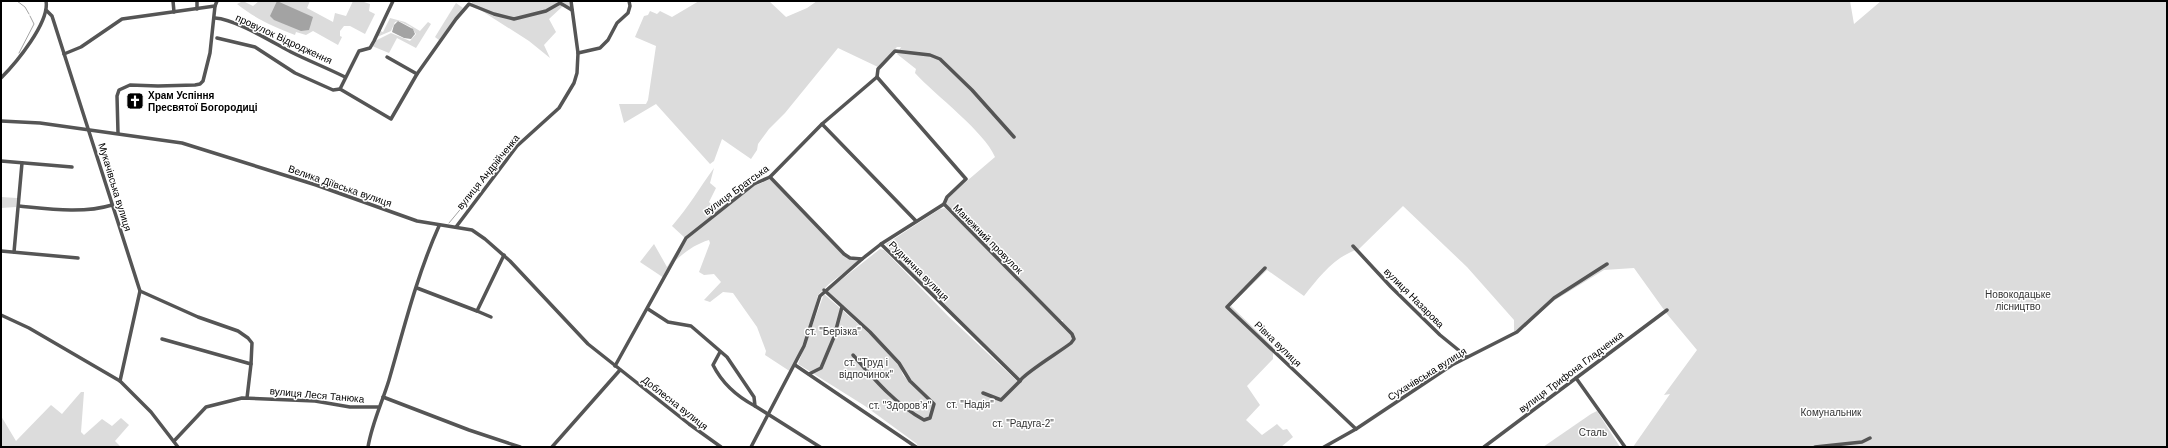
<svg xmlns="http://www.w3.org/2000/svg" width="2168" height="448" font-family="Arial,sans-serif">
  <style>
    .green { fill: #dcdcdc }
    .water { fill: #a3a3a3 }
    .lines { fill: none; stroke-linecap: round; stroke-linejoin: round }
    .stream { stroke: #a3a3a3; stroke-width: 1 }
    .minor { stroke: #555; stroke-width: 3.5 }
    .labels { text-anchor: middle; dominant-baseline: central; stroke-width: 3; stroke-linejoin: round; paint-order: stroke }
    .street-label { font-size: 10px; fill: #000; stroke: #fff }
    .poi-label { font-size: 10px; font-weight: bold; fill: #000; stroke: #fff; text-anchor: start }
    .park-label { font-size: 10px; fill: #333; stroke: #fff }
  </style>
  <rect width="100%" height="100%" fill="#fff"/>
  <g class="green">
    <path d="M243 1 253 6 259 1H310L307 8 333 22 335 13 346 16 353 1H361L370 4 369 11 375 14 365 34 350 26H344L340 31V36L342 37 338 45 313 31 306 35 296 32 295 35C272 26 256 19 237 4Z"/>
    <path d="M473 1H569L571 12 563 6 549 19 556 32 544 45 550 58 529 41 471 4Z"/>
    <path d="M699 1H769L786 17 807 8 817 1H1850L1854 24 1881 1H2167V447H1633L1670 394 1664 395 1697 350 1667 314 1634 268 1604 270 1555 300 1519 331H1514V320L1467 267 1403 206 1359 249C1335 256 1319 277 1304 296L1267 270 1232 304 1231 306 1273 347V359L1247 386 1260 405 1246 420 1262 435 1277 424 1283 430 1287 429 1293 437 1281 447H917V444L865 406 798 364 824 294 874 338 900 367 903 375 911 384 902 366 827 291 880 249 884 250 948 316 1017 381 1019 380 897 260 886 244 940 209 945 208 1062 324 1063 320H1060L945 204 947 198 995 157C984 131 936 96 915 73L916 69 897 54 901 47H897L878 67 838 48 785 113 769 129 758 144 757 150 751 159 722 139 714 161 710 164 656 104 624 123 619 104H646L648 100 656 46 635 37 644 16 648 15 650 11 657 14 660 11 672 17Z"/>
    <path d="M456 3 463 8 439 40 435 37Z"/>
    <path d="M390 18 405 22 420 31 428 22 431 24 416 48 397 38 389 53 372 46 375 41 391 33 410 41 416 34 411 27 399 21 395 22 391 31 377 37 380 31 383 32Z"/>
    <path d="M714 168 710 183 716 188 709 202 716 209 752 183 757 185 770 179 843 255 849 259 859 261 829 284 818 295 810 326 791 372 765 355 766 351 757 327 733 293 723 292 710 302 704 300 721 282 714 274 704 275 699 272 710 243 709 240C696 244 686 251 676 260 671 265 670 274 664 278L640 262 654 244 667 267 685 238 672 226C688 208 700 187 714 168Z"/>
    <path d="M1 197 17 198 16 207 1 208Z"/>
    <path d="M81 392H84L81 432 84 435 102 419 112 426 121 418 129 425 115 441 121 447H1V416L16 441 51 405 62 414Z"/>
    <path d="M1597 411 1620 447H1543L1591 414Z"/>
  </g>
  <g class="water">
    <path d="M277 1 313 17 309 30 301 31 274 20 270 16Z"/>
    <path d="M398 21 413 29 415 34 411 39 404 38 392 32 394 25Z"/>
  </g>
  <g class="lines">
    <g class="stream">
      <path d="M17 1 25 7 29 14"/>
      <path d="M19 53 34 24 30 16"/>
      <path d="M449 223 513 146"/>
    </g>
    <g class="minor">
      <path d="M173 1 174 12"/>
      <path d="M197 1V9"/>
      <path d="M46 10 52 16 140 291 120 381"/>
      <path d="M215 18C235 19 272 42 291 52 309 61 327 68 345 77"/>
      <path d="M217 38 255 47 295 73 333 90 340 89 391 119 417 74 456 19 469 4 494 14 514 19 546 11 560 3 572 10"/>
      <path d="M578 53 600 48 608 40 617 23 628 13 630 6 629 1"/>
      <path d="M64 54 81 47 122 19 215 6 217 1"/>
      <path d="M387 57 417 74"/>
      <path d="M877 77 966 179 947 197 944 204 1072 334 1074 339 1071 343C1061 351 1023 374 1020 381"/>
      <path d="M1 78C16 63 50 22 46 1"/>
      <path d="M340 89 359 51 370 48 374 41 393 1"/>
      <path d="M1 121 40 123 182 143 316 185 417 221 472 230 485 239 510 261 588 344 689 424 721 447"/>
      <path d="M822 124 916 221"/>
      <path d="M118 133 117 96 119 90 130 85 158 86 195 85 200 84 203 81 210 53 215 6"/>
      <path d="M1 161 72 167"/>
      <path d="M770 177 844 254 850 258 862 259 881 244 1020 381 1001 400 983 393"/>
      <path d="M19 206C49 209 83 214 112 205"/>
      <path d="M456 227 517 146 559 108 574 83 577 73 578 53 571 1"/>
      <path d="M881 244 944 204"/>
      <path d="M1353 246 1391 287 1440 335 1467 357"/>
      <path d="M1 251 78 258"/>
      <path d="M14 252 22 163"/>
      <path d="M1265 268 1227 307 1356 429"/>
      <path d="M417 288 477 311 504 255"/>
      <path d="M824 290 870 332 899 363 910 381 934 404 930 418 924 420C895 404 874 379 853 355"/>
      <path d="M140 291 198 317 238 331 248 338 252 343 251 364"/>
      <path d="M648 309 668 322 691 326 727 357 754 397 755 406 820 447"/>
      <path d="M477 311 491 317"/>
      <path d="M1 315 29 328 120 381 151 412 178 447"/>
      <path d="M162 339 251 364 247 398"/>
      <path d="M720 352 713 365C722 383 738 397 755 406"/>
      <path d="M795 365 916 447"/>
      <path d="M615 366 686 238 754 184 770 177 822 124 877 77 878 69 895 51 930 55 940 59 972 90 1014 137"/>
      <path d="M809 374 821 368 834 337 842 307"/>
      <path d="M1576 378 1625 447"/>
      <path d="M383 397 469 430 520 447"/>
      <path d="M174 441 206 407 242 398 315 401 350 407H378"/>
      <path d="M368 447C372 423 382 403 389 380 404 328 417 275 439 226"/>
      <path d="M552 447 620 370"/>
      <path d="M751 447 804 346 820 296 862 259"/>
      <path d="M1324 447 1356 429 1452 365 1517 332 1554 298 1607 264"/>
      <path d="M1484 447 1667 310"/>
      <path d="M1815 447 1862 442 1870 438"/>
    </g>
  </g>
  <defs>
    <g id="church-square" transform="scale(0.9)"><rect x="-9" y="-9" width="18" height="18" rx="4" fill="#000" stroke="#fff"/><path d="M-1.2-6h2.4v3.5h3.3v2.4h-3.3V6h-2.4V-.1h-3.3v-2.4h3.3Z" fill="#fff"/></g>
  </defs>
  <g fill-rule="evenodd">
    <use href="#church-square" x="135" y="101"/>
  </g>
  <g class="labels">
    <g class="street-label">
      <text transform="translate(284 39) rotate(25)">провулок Відродження</text>
      <text transform="translate(488 172) rotate(-51)">вулиця Андрійченка</text>
      <text transform="translate(340 186) rotate(19)">Велика Діївська вулиця</text>
      <text transform="translate(115 187) rotate(73)">Мукачівська вулиця</text>
      <text transform="translate(736 190) rotate(-36)">вулиця Братська</text>
      <text transform="translate(988 239) rotate(45)">Манежний провулок</text>
      <text transform="translate(919 271) rotate(45)">Руднична вулиця</text>
      <text transform="translate(1414 298) rotate(45)">вулиця Назарова</text>
      <text transform="translate(1278 344) rotate(44)">Рівна вулиця</text>
      <text transform="translate(1571 372) rotate(-37)">вулиця Трифона Гладченка</text>
      <text transform="translate(1427 374) rotate(-32)">Сухачівська вулиця</text>
      <text transform="translate(317 395) rotate(5)">вулиця Леся Танюка</text>
      <text transform="translate(675 403) rotate(38)">Доблесна вулиця</text>
    </g>
    <g class="poi-label">
      <text x="148" y="95">Храм Успіння<tspan x="148" dy="12">Пресвятої Богородиці</tspan></text>
    </g>
    <g class="park-label">
      <text x="2018" y="294">Новокодацьке<tspan x="2018" dy="12">лісництво</tspan></text>
      <text x="833" y="331">ст. "Берізка"</text>
      <text x="866" y="362">ст. "Труд і<tspan x="866" dy="12">відпочинок"</tspan></text>
      <text x="970" y="404">ст. "Надія"</text>
      <text x="900" y="405">ст. "Здоров’я"</text>
      <text x="1831" y="412">Комунальник</text>
      <text x="1023" y="423">ст. "Радуга-2"</text>
      <text x="1593" y="432">Сталь</text>
    </g>
  </g>
  <rect width="2168" height="448" fill="none" stroke="#000000" stroke-width="4"/>
</svg>
